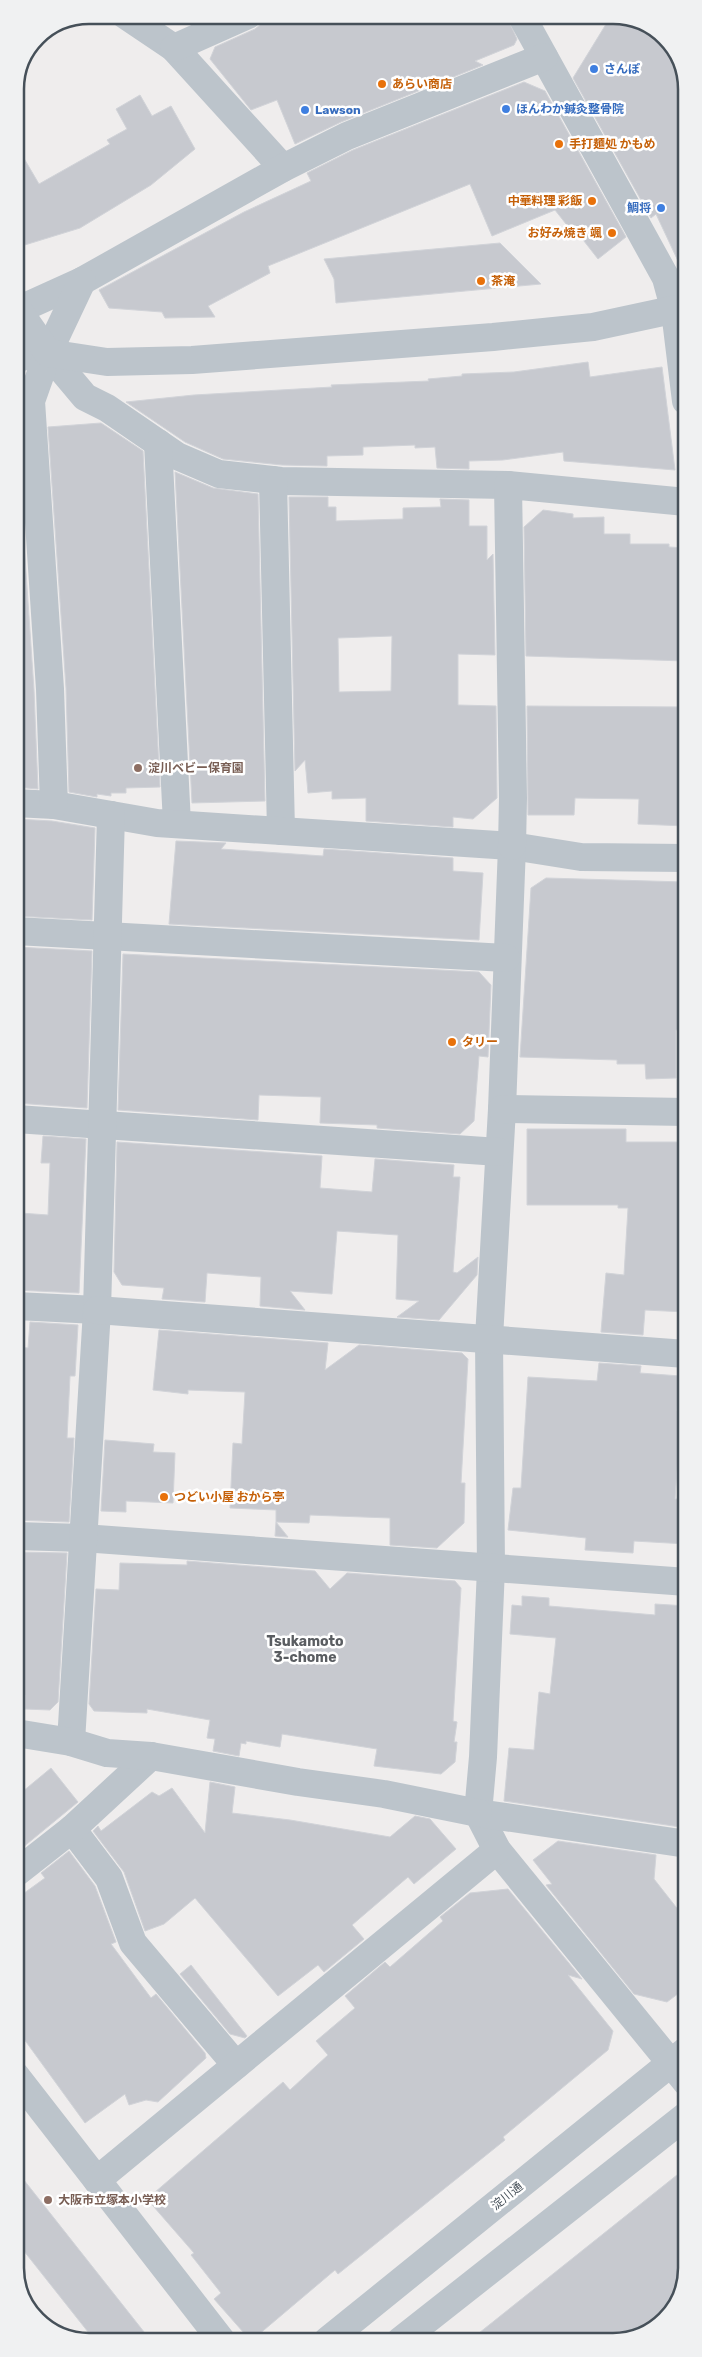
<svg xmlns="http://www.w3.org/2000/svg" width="702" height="2357" font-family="Rubik,'Noto Sans JP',sans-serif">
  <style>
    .building { fill: #c7c9cf; stroke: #d1d3d8; fill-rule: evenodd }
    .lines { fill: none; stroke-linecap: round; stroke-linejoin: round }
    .minor { stroke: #bcc4cb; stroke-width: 28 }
    .tertiary { stroke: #bcc4cb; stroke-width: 28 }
    .shop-dot { fill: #3f7fe0; stroke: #fff; stroke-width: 2 }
    .food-dot { fill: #e8710a; stroke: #fff; stroke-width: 2 }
    .education-dot { fill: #8d6e63; stroke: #fff; stroke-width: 2 }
    .labels { text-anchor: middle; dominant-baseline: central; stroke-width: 5; stroke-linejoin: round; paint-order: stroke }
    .shop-label { font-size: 12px; font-weight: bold; fill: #366cbe; stroke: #fff; text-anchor: start }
    .food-label { font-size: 12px; font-weight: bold; fill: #c56008; stroke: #fff; text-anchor: start }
    .education-label { font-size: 12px; font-weight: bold; fill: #785e54; stroke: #fff; text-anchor: start }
    .street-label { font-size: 12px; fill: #465059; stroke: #fff }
    .neighbourhood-label { font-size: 14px; font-weight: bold; fill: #5a5d61; stroke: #fff }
    .rim { fill: none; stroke: #465059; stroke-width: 2.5 }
  </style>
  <rect width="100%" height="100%" fill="#efeded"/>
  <g class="building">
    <path d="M263 15H506L517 39 514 45 475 61 483 65 341 122 295 144 277 100 251 110 210 59 215 47 255 29 261 24Z"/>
    <path d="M611 16H622L662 34 686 74V278L656 214 651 218 573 78Z"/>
    <path d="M524 82 545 91 626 237 598 259 573 227 570 229 555 210 492 236 470 184 268 266 270 273 208 306 215 317 165 318 162 312 109 308 99 290 244 212 311 181 307 173 353 150Z"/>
    <path d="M140 95 152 116 171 106 195 149 151 185 80 228 15 248V143L39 184 110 144 107 140 127 129 116 109Z"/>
    <path d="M500 243 541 284 336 303 334 279 324 259Z"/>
    <path d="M588 362 590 377 662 367 675 470 564 461 563 452 503 460 469 461V469L437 468 435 447 415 448V445L363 447V455L327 456V466L282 465 223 459 185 442 126 402 194 395 332 387 331 385 429 381 428 379 462 376V374L514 372Z"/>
    <path d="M15 410 34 690 38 789 15 787Z"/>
    <path d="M101 423 143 451 160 787 126 788V793H111V796L97 794V797L69 792 66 688 48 427Z"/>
    <path d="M175 472 213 488 258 494 265 801 192 803Z"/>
    <path d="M289 497H328V507H336V521L403 519V508L441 507 440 499 469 500V526H487V560L493 554 495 655 458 654V705L496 706 497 798 473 819 453 817V827L366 821V798L332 799V791L308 793 305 760 295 771ZM392 636 391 691 339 692 338 638Z"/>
    <path d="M543 510 573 514V518L604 517V534H630V544H669V547L686 548V661L526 656 524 527Z"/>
    <path d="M527 706 686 707V826L638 824 639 799 575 798 574 815H528Z"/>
    <path d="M16 819 52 821 95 828 92 920 16 916Z"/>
    <path d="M176 841 226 843 221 849 323 856 324 849 453 858V871L483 873 479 940 169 924Z"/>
    <path d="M546 878 684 882 681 1030H676V1078L646 1079 645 1064H617V1060L520 1057 531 888Z"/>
    <path d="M16 947 92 951 87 1108 16 1103Z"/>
    <path d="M123 954 479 972 491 985 488 1057 479 1056 474 1121 460 1134 377 1128V1125L320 1123 321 1097 259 1095 258 1120 118 1110Z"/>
    <path d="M527 1129H626V1142H686V1312L645 1310 643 1335 601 1332 606 1273 624 1275 628 1208H618V1205H527Z"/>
    <path d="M43 1136 86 1139 79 1293 16 1290 20 1213 48 1215 50 1163H41Z"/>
    <path d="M117 1142 322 1156 320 1188 372 1192 375 1159 454 1165 453 1177H460L453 1272 457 1273 478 1257 477 1275 439 1320 397 1317 419 1301 396 1299 398 1235 337 1231 332 1294 290 1291 305 1310 260 1306 261 1277 207 1273 205 1302 162 1299 164 1288 122 1285 114 1272Z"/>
    <path d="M30 1322 78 1325 75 1376H70L67 1438H74L69 1522 16 1520V1347L28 1348Z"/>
    <path d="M159 1330 328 1343 325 1370 359 1345 462 1353 468 1359 461 1483H465L464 1523 437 1548 390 1545V1518L310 1515 309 1523 276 1522V1510L230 1508 233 1443 242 1444 245 1392 188 1390V1394L153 1390Z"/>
    <path d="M599 1363 641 1366 640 1373 680 1376 677 1411 681 1412 675 1499H686V1544L634 1541 633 1553 585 1550 586 1538 508 1530 513 1488H521L528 1377 597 1381Z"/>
    <path d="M105 1440 154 1444 153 1452 175 1453 173 1503 126 1501V1512L101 1511Z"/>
    <path d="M276 1522 288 1537 275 1536Z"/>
    <path d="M16 1552 67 1553 58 1702 50 1710 25 1709V1695L16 1694Z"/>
    <path d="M187 1561 315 1571 330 1589 347 1573 455 1581 461 1588 453 1721 457 1722 454 1742H457L455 1762 441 1774 374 1766 377 1749 282 1734 280 1747 246 1741V1744L241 1743 239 1756 213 1751 215 1739 207 1738 210 1720 147 1709V1713L94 1711 89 1704 96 1589 119 1590 120 1563 187 1565Z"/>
    <path d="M522 1596 549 1598V1606L655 1615V1604L687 1606V1828L504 1801 509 1748 534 1750 539 1692 550 1694 556 1638 510 1634 512 1605 522 1606Z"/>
    <path d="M51 1768 78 1802 22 1848 16 1841V1797Z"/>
    <path d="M210 1782 235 1787 232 1813 290 1820 390 1837 415 1816 430 1819 456 1849 414 1884 408 1877 352 1925 364 1939 324 1972 318 1965 278 1996 195 1898 164 1924 145 1931 124 1872 93 1831 98 1826 101 1831 152 1792 159 1796 172 1788 205 1833Z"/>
    <path d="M558 1841 656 1855 654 1879 687 1921V1987L667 2002 634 1994 546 1885 552 1884 533 1860Z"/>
    <path d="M69 1851 95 1886 116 1942 111 1944 151 1998 156 1994 205 2053 206 2058 158 2102 146 2100 129 2105 125 2094 85 2123 16 2028V1899L45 1878 41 1873Z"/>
    <path d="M508 1889 582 1979 568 1975 613 2031 608 2050 503 2137 505 2140 338 2274 335 2270 251 2341 214 2299 221 2293 191 2255 194 2253 147 2199 283 2082 290 2090 328 2055 316 2041 355 2008 345 1996 385 1962 390 1967 443 1921 440 1917 470 1893Z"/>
    <path d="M191 1965 247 2036 245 2038 230 2034 180 1974Z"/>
    <path d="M687 2167V2268L671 2313 628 2341H469Z"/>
    <path d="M16 2170 152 2342H96L16 2241Z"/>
  </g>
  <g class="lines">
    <g class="minor">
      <path d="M125 15 174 48 283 168"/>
      <path d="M521 15 666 278 675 311 686 401"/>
      <path d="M174 48 248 15"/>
      <path d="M18 310 82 281 283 168 347 136 544 57"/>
      <path d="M48 353 85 397 107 408 177 456 219 474 281 481 508 485"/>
      <path d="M15 358 48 353"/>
      <path d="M158 443 177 824"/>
      <path d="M273 480 281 831"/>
      <path d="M15 803 54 805 157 823 512 846 581 857 686 858"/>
      <path d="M54 805 50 689 31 401 48 353 82 281"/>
      <path d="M512 846 502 1109 489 1338 491 1568 483 1757 478 1813 497 1850 687 2083"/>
      <path d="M16 931 506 958"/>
      <path d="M16 1119 499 1152"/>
      <path d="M16 1306 97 1310"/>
      <path d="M16 1536 83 1538 687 1582"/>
      <path d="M71 1742 97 1310 111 815"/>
      <path d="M478 1813 687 1844"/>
      <path d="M72 1829 109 1878 133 1943 236 2065"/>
      <path d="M16 1873 72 1829 151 1756"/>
      <path d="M16 2076 222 2341"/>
    </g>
    <g class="tertiary">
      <path d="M15 311 18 310 48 353 107 362 192 360 493 337 593 327 686 307"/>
      <path d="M512 846 513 798 508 485 686 502"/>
      <path d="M502 1109 686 1112"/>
      <path d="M97 1310 686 1354"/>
      <path d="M16 1733 71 1742 107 1753 151 1756 298 1782 384 1794 478 1813"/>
      <path d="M97 2180 497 1850"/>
      <path d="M327 2341 687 2050"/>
      <path d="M400 2341 687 2115"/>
    </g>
  </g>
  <g class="shop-dot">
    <circle cx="594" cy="69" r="5"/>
    <circle cx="506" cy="109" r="5"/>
    <circle cx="305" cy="110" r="5"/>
    <circle cx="661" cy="208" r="5"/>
  </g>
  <g class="food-dot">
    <circle cx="382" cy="84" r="5"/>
    <circle cx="559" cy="144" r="5"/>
    <circle cx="592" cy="201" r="5"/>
    <circle cx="612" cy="233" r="5"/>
    <circle cx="481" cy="281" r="5"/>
    <circle cx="452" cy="1042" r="5"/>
    <circle cx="164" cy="1497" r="5"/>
  </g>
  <g class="education-dot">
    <circle cx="138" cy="768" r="5"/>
    <circle cx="48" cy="2200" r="5"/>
  </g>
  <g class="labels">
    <g class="shop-label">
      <text x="604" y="69">さんぽ</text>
      <text x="516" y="109">ほんわか鍼灸整骨院</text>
      <text x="315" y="110">Lawson</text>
      <text x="651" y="208" text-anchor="end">鯛将</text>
    </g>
    <g class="food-label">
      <text x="392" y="84">あらい商店</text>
      <text x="569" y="144">手打麺処 かもめ</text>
      <text x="582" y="201" text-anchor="end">中華料理 彩飯</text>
      <text x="602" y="233" text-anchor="end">お好み焼き 颯</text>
      <text x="491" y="281">茶淹</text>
      <text x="462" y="1042">タリー</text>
      <text x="174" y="1497">つどい小屋 おから亭</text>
    </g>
    <g class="education-label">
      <text x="148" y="768">淀川ベビー保育園</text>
      <text x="58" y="2200">大阪市立塚本小学校</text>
    </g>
    <g class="street-label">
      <text transform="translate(507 2196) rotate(-39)">淀川通</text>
    </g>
    <g class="neighbourhood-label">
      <text x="305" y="1641">Tsukamoto<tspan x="305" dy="16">3-chome</tspan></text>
    </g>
  </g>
  <path d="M0 0H702V2357H0ZM89 24H613A65 65 0 0 1 678 89V2268A65 65 0 0 1 613 2333H89A65 65 0 0 1 24 2268V89A65 65 0 0 1 89 24Z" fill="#f0f1f2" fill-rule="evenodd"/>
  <path class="rim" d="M89 24H613A65 65 0 0 1 678 89V2268A65 65 0 0 1 613 2333H89A65 65 0 0 1 24 2268V89A65 65 0 0 1 89 24Z"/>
</svg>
